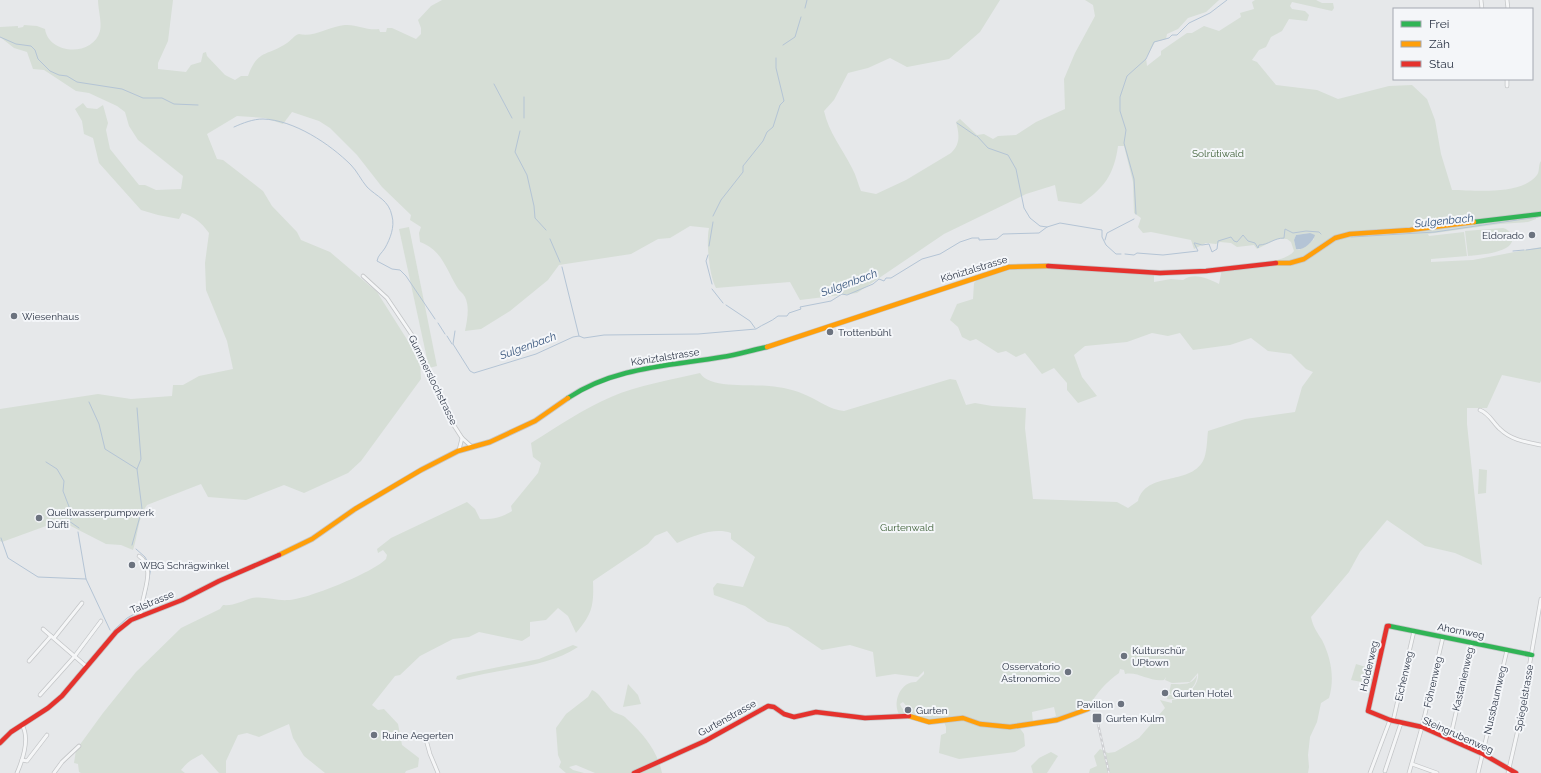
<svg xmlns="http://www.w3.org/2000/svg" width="1541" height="773" font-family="Raleway,sans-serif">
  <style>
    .green { fill: #d6ded6; fill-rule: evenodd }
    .water { fill: #b4c4d5 }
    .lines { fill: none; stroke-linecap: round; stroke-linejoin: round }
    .stream { stroke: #b4c4d5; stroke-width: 1 }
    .street-casing { stroke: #c4c6c8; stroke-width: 4.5 }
    .fast-casing { stroke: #c4c6c8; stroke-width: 6 }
    .slow-casing { stroke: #c4c6c8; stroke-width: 6 }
    .jam-casing { stroke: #c4c6c8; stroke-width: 6 }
    .street { stroke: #f5f6f7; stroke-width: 3 }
    .fast { stroke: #30b455; stroke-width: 4.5 }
    .slow { stroke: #ff9f0a; stroke-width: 4.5 }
    .jam { stroke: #e5322d; stroke-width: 4.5 }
    .rail-casing { stroke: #cecfd2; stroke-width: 2.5 }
    .rail { stroke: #f4f6f9; stroke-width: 1; stroke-dasharray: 3; stroke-linecap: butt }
    .poi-dot { fill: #6c737f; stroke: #f4f6f9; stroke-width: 1.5 }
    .labels { text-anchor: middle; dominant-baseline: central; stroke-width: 4; stroke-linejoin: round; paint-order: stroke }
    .park-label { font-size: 10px; fill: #3f6138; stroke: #f4f6f9 }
    .poi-label { font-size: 10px; fill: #2b3445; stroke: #f4f6f9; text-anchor: start }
    .street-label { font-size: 10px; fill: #2b3445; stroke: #f4f6f9 }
    .water-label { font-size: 11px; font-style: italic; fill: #34527a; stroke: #f4f6f9 }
  </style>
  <rect width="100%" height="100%" fill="#e6e8ea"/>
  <g class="green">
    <path d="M98 0H173L168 41 158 63V69L186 72 191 65 201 62 203 53 206 52 207 56 225 75 235 80 241 76H248C258 49 266 57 287 43 292 40 293 36 299 34 313 38 330 26 345 25 357 24 367 31 379 29L380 32H386L387 28H392L416 39 421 34V28L418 20 431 6 442 0H1000L980 32 949 59 907 67 890 58 868 68 848 73 834 100 824 111C829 133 842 148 852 168 856 175 858 184 861 191L876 194 906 180 951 153C961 144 959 133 956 122L960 119 977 135 984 134 993 139 998 136 1016 135 1036 122 1065 109 1064 79 1075 53 1095 16 1093 5 1085 0H1219L1206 12 1188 18 1178 29 1167 34 1166 39 1155 42 1146 58 1147 66 1161 55V51L1187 33H1192L1204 26 1219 31 1241 17 1240 13 1254 9 1252 2 1255 0H1316L1322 3H1333L1334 8 1332 11 1292 2 1290 6 1292 9 1305 11 1309 15 1307 21 1289 19 1282 31 1271 37 1266 47 1259 50 1252 60 1257 62 1276 85 1317 90 1338 99 1389 86 1412 85 1427 99 1435 120 1441 154 1452 190C1474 190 1521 196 1537 175 1540 171 1538 165 1541 161V214L1536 215V219L1528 222 1500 224 1428 234 1429 236 1464 232 1467 256 1431 259V262L1473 260 1541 247V381L1540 383 1502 375 1487 408H1467V424L1482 565 1455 553 1425 546 1387 520 1360 552 1349 572 1311 617C1313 627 1317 632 1322 640 1331 658 1335 678 1329 698L1321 703 1317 722 1310 737 1308 755 1309 767 1308 773H1089L1090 769 1097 766 1094 756 1100 749 1108 753 1115 752 1139 738 1165 708 1160 700 1172 703V700C1184 699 1200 686 1198 673L1190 682 1172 683 1165 680 1166 677 1164 680C1149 682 1138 671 1125 674L1124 670 1120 669 1119 673C1106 682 1097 693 1089 706H1084L1085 709 1050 720 1049 719 1056 716 1054 707 1032 712 1033 723 1009 725 982 723 970 719 934 722 914 715 903 702 900 704C902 710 906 711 909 714H899C892 702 901 681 916 682L924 674V671L918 677 895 674 876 677 873 652 850 645 822 650 788 627 768 622 745 606 714 595 713 588 717 583 743 587 755 557 731 539V533C714 527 694 536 677 543L667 531 655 536 648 544 593 581C594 606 592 614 576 633L568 616 558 608 546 620 530 622V636L522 641 479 632 469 637 453 639 420 656 400 675 395 676 372 705 378 710 384 709 398 724 402 745 419 758 418 767 406 771 405 773H325L304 756 293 738 289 724 259 737 247 733 238 735 226 761V773H219L202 754C192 760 189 760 181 770L185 773H81L79 772 78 764 74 763 76 750 103 713 136 672 181 628 220 609 223 605C234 606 242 601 252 598 264 596 277 601 288 600 306 600 374 572 386 559L387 555 383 550 378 553 377 549 391 538 467 502 475 509 480 519C491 520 503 517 512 511L511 506 538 473 541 463 533 457 531 443C557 427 583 409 611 397 638 385 671 380 700 373 709 389 752 384 769 386 782 387 796 390 808 396 819 401 831 410 844 411L950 379 956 380 966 405 975 403 992 406 1026 408 1025 428 1033 499 1117 502 1128 508 1138 501C1146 471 1189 486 1203 461 1207 454 1207 439 1208 431L1245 419 1295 412 1302 387 1313 372 1306 369 1291 354 1268 351 1251 338 1230 345 1193 350 1180 333 1168 336 1152 333 1127 342 1085 346 1074 355 1082 377 1097 396 1078 403 1067 390V383L1054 368 1042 374 1025 353 1016 357 1006 351 998 353 976 339 970 341 962 337 958 327 950 320 957 304 973 299 974 283 980 277 1024 265 1154 273V282L1171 279 1183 280C1195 272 1208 279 1219 284L1222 269C1238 267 1286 263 1294 251L1291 242 1287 239H1277L1257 249 1254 245 1237 247 1231 243 1220 242 1216 244 1206 243 1194 249 1191 240 1151 232 1143 233 1138 227 1141 218 1134 213 1133 182 1124 146H1118C1114 175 1104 188 1081 204L1058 201 1055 185 1026 194 944 234 857 293 800 300 790 282 716 288C709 275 706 242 709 228L690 226 670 238 658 239 631 254 559 265 548 280 510 311 481 329 465 331C467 321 470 307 465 297 463 293 459 291 457 287 446 269 442 250 420 242L419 233 421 227 410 220 411 215 382 187 357 155 330 128 319 121 292 112 283 124 265 118 237 116 207 134 217 159 223 160 263 191 272 206 297 232 301 240 330 252 377 292 420 360 421 379 361 461 348 473 304 493 284 485 246 500 208 497 201 484 147 505C138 517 138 535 133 550L121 545 106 544 65 523H61L50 529 46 526 2 542 0 541V409L98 394 131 399 172 396 173 385H183L199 376 233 369 227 341 206 290 205 263 209 233C201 222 195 217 182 213L179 219 158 215 141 210 99 163 93 138 84 134 82 121 75 109 83 103 87 108 97 109 103 105 108 123 106 130 110 149 139 185H145L156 190 181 189 183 176 138 140 129 126 125 112 117 106 89 93 76 91 44 70 33 69 27 52 14 48 0 37V27L18 26V28L23 27 24 25 37 26 45 29C49 55 93 57 100 31 102 22 98 9 98 0ZM1310 233 1314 239 1313 240 1299 250 1296 249 1294 240 1296 235Z"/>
    <path d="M409 227 437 366 429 368 399 229Z"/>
    <path d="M1503 228C1507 229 1511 232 1512 236 1517 253 1478 255 1468 256L1465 231Z"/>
    <path d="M1479 469 1487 470 1486 493 1478 494Z"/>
    <path d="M573 645 578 647C545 669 497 668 459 680L456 679 457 676 464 674 539 659Z"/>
    <path d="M1356 664 1376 670 1373 684 1351 680Z"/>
    <path d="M1197 675C1197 689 1180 701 1167 699L1168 695H1172L1169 693 1171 684C1182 684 1192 686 1197 675Z"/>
    <path d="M628 684 638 695 641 704 623 707Z"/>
    <path d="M592 690C600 693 605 704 611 710 615 714 623 714 627 719 643 733 658 752 662 773H595L576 765 569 767 573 770 584 773H566L559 767 561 762 558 755 556 728 566 714 588 697Z"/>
    <path d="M964 720 1019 727 1024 734 1025 746 1015 752 959 759 939 753 941 735 946 733V727L944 722Z"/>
    <path d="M1051 752 1058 756 1047 773H1033L1031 766 1039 758Z"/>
  </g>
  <path class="water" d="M1310 233 1315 235C1313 242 1303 251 1296 249L1294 240 1296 235Z"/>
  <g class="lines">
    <g class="stream">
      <path d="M805 8 807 0"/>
      <path d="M0 37 16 44 31 46 35 50 38 59 50 71 59 75 67 76 77 82 122 89 143 98H162L174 104 198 105"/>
      <path d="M783 45 795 37 801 17"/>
      <path d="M494 84 512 118"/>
      <path d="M524 118V97"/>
      <path d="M957 123 976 136"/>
      <path d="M234 127C243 123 253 119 263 119 294 120 330 144 351 165 357 171 361 180 367 187 377 197 389 200 392 216 395 227 390 239 385 248 382 253 378 255 377 261L392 269 400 270 406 276 435 319"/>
      <path d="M520 131 515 152 527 175 534 206 535 218 546 230"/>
      <path d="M977 136 988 148 1008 155 1016 169 1024 208 1030 218 1040 226 1047 227"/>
      <path d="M1136 214 1134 179 1124 143 1126 130 1120 111V97L1127 76 1146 59 1154 42 1169 38 1172 35H1177L1189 23 1210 13 1227 0"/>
      <path d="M713 216 721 200 743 172V166L763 141 767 132 773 127 780 105 784 101 776 68V58"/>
      <path d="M1351 237 1435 232 1538 217"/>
      <path d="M550 239 560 262"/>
      <path d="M1105 240 1107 233 1134 219"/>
      <path d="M709 246 713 222"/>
      <path d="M1526 250 1541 248"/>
      <path d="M1513 251 1524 250"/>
      <path d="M1125 254 1134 255 1137 253 1163 255 1198 251 1194 243H1195L1202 245 1209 244 1212 252 1217 249 1218 241 1231 237 1234 241 1237 242 1243 235 1248 241 1255 243 1258 248 1259 245C1268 245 1274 238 1284 238L1285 229 1293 233 1306 231 1319 232 1321 234"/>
      <path d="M708 255 706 261 712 284"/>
      <path d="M562 267 579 336"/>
      <path d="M712 289 723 303"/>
      <path d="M726 305 750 321 755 328"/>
      <path d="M438 323 445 334"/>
      <path d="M455 331 453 344 470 371 474 373 536 354 573 337 579 336 584 338 604 335 698 334 756 329C763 324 771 322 778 316H787L789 313 801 309 800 307 831 301 842 294 847 295 873 284 879 279 884 281 886 278H891L922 259 940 254 960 242 972 238H979V240L997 239 1003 234 1039 233 1047 227 1060 223 1102 230V237L1106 245 1116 254H1121"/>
      <path d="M447 336 452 344"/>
      <path d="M89 402 99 424 105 449 137 469"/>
      <path d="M46 462 57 469 64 481 63 491 73 517 69 521 79 528"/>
      <path d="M78 532 86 579 110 630"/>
      <path d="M1 538 8 558 38 577 86 579"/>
      <path d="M132 545 142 509 137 469 141 459 137 408"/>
      <path d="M136 549 145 557 151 568 143 609"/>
      <path d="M114 630 127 618 140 611"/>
    </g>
    <g class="street-casing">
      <g id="street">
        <path d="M1481 0 1482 9"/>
        <path d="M1507 0 1508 9"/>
        <path d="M1507 79V86"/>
        <path d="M363 276 387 298 414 338 453 424 462 438 472 447"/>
        <path d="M1480 410C1490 414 1493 423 1500 429 1511 440 1526 442 1541 445"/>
        <path d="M459 450 462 438"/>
        <path d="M139 556C158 569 140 596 141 615"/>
        <path d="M43 629 51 636"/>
        <path d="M54 638 82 603"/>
        <path d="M29 661 51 636 87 667"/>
        <path d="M40 695 74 657 101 621"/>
        <path d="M1393 721 1414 631"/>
        <path d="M425 736 430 754 438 773"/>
        <path d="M1450 739 1472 642"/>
        <path d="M22 760 27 761 47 735"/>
        <path d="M1412 764 1437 773"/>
        <path d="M1385 771 1401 723"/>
        <path d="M17 773C23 759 30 738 22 725"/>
        <path d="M54 773 62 762 79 746"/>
        <path d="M1370 773 1390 720"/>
        <path d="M1409 773 1422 727 1443 637"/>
        <path d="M1478 773 1507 650"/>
        <path d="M1508 773 1519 725 1541 599"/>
      </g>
    </g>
    <g class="fast-casing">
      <g id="fast">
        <path d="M1474 222 1541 214"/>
        <path d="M568 398C614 367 669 366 722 357 737 355 752 350 767 347"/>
        <path d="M1389 626 1532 655"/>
      </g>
    </g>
    <g class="slow-casing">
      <g id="slow">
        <path d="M1276 263H1290L1304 259 1335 238 1350 234 1410 230 1474 222"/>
        <path d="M767 347 1009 267 1048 266"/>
        <path d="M279 555 312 539 355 509 421 470 458 451 490 442 535 421 568 398"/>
        <path d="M909 716 929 722 963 718 980 724 1010 727 1057 720 1088 709"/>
      </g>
    </g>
    <g class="jam-casing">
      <g id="jam">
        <path d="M1048 266 1160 273 1206 271 1276 263"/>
        <path d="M1389 626H1387L1368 711 1390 720 1422 727 1483 754 1516 773"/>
        <path d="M0 743 11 732 48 708 62 696 116 632 131 620 182 600 219 581 279 555"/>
        <path d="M634 773 705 741 768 706 774 707 784 714 794 717 816 712 865 718 909 716"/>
      </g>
    </g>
    <use href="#street" class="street"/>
    <use href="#fast" class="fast"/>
    <use href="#slow" class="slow"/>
    <use href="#jam" class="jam"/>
    <g class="rail-casing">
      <path id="rail" d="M1098 724 1109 773"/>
    </g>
    <use href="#rail" class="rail"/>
  </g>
  <g class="poi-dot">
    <circle cx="1532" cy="235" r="4"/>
    <circle cx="14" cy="316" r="4"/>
    <circle cx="830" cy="332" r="4"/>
    <circle cx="39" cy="518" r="4"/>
    <circle cx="132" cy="565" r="4"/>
    <circle cx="1124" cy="656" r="4"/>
    <circle cx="1068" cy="672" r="4"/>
    <circle cx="1165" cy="693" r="4"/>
    <circle cx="1121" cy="704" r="4"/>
    <circle cx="908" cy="710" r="4"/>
    <rect x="1092" y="713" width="10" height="10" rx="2"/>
    <circle cx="374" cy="735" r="4"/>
  </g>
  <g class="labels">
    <g class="park-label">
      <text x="1218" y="153">Solrütiwald</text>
      <text x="907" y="527">Gurtenwald</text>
    </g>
    <g class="poi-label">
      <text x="1524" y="235" text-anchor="end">Eldorado</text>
      <text x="22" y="316">Wiesenhaus</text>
      <text x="838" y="332">Trottenbühl</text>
      <text x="47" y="512">Quellwasserpumpwerk<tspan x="47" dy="12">Düfti</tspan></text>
      <text x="140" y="565">WBG Schrägwinkel</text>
      <text x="1132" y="650">Kulturschür<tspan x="1132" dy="12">UPtown</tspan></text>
      <text x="1060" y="666" text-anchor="end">Osservatorio<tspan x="1060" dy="12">Astronomico</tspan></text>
      <text x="1173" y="693">Gurten Hotel</text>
      <text x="1113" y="704" text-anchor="end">Pavillon</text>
      <text x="916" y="710">Gurten</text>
      <text x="1106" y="718">Gurten Kulm</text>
      <text x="382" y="735">Ruine Aegerten</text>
    </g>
    <g class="street-label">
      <text transform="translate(974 269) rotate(-17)">Köniztalstrasse</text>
      <text transform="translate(665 357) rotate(-9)">Köniztalstrasse</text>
      <text transform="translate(433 380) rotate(64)">Gummerslochstrasse</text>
      <text transform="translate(152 602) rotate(-22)">Talstrasse</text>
      <text transform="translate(1461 631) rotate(11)">Ahornweg</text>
      <text transform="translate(1369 666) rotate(-77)">Holderweg</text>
      <text transform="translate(1404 676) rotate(-77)">Eichenweg</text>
      <text transform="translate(1463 679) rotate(-77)">Kastanienweg</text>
      <text transform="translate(1433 682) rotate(-77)">Föhrenweg</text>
      <text transform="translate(1524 698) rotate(-80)">Spiegelstrasse</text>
      <text transform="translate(1495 700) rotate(-77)">Nussbaumweg</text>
      <text transform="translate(727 718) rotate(-29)">Gurtenstrasse</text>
      <text transform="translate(1458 735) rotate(24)">Steingrubenweg</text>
    </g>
    <g class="water-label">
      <text transform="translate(1444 221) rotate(-6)">Sulgenbach</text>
      <text transform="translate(849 283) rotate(-20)">Sulgenbach</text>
      <text transform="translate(528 346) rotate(-20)">Sulgenbach</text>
    </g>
  </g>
  <rect x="1393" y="8" width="140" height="72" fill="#f4f6f9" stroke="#a4a8b1"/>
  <rect x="1401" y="21" width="20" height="6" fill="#30b455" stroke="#a4a8b1"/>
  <text x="1429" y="28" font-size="12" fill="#2b3445">Frei</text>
  <rect x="1401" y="41" width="20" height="6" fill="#ff9f0a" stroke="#a4a8b1"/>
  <text x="1429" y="48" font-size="12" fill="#2b3445">Zäh</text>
  <rect x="1401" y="61" width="20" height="6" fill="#e5322d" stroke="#a4a8b1"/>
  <text x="1429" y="68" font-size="12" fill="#2b3445">Stau</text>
</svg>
